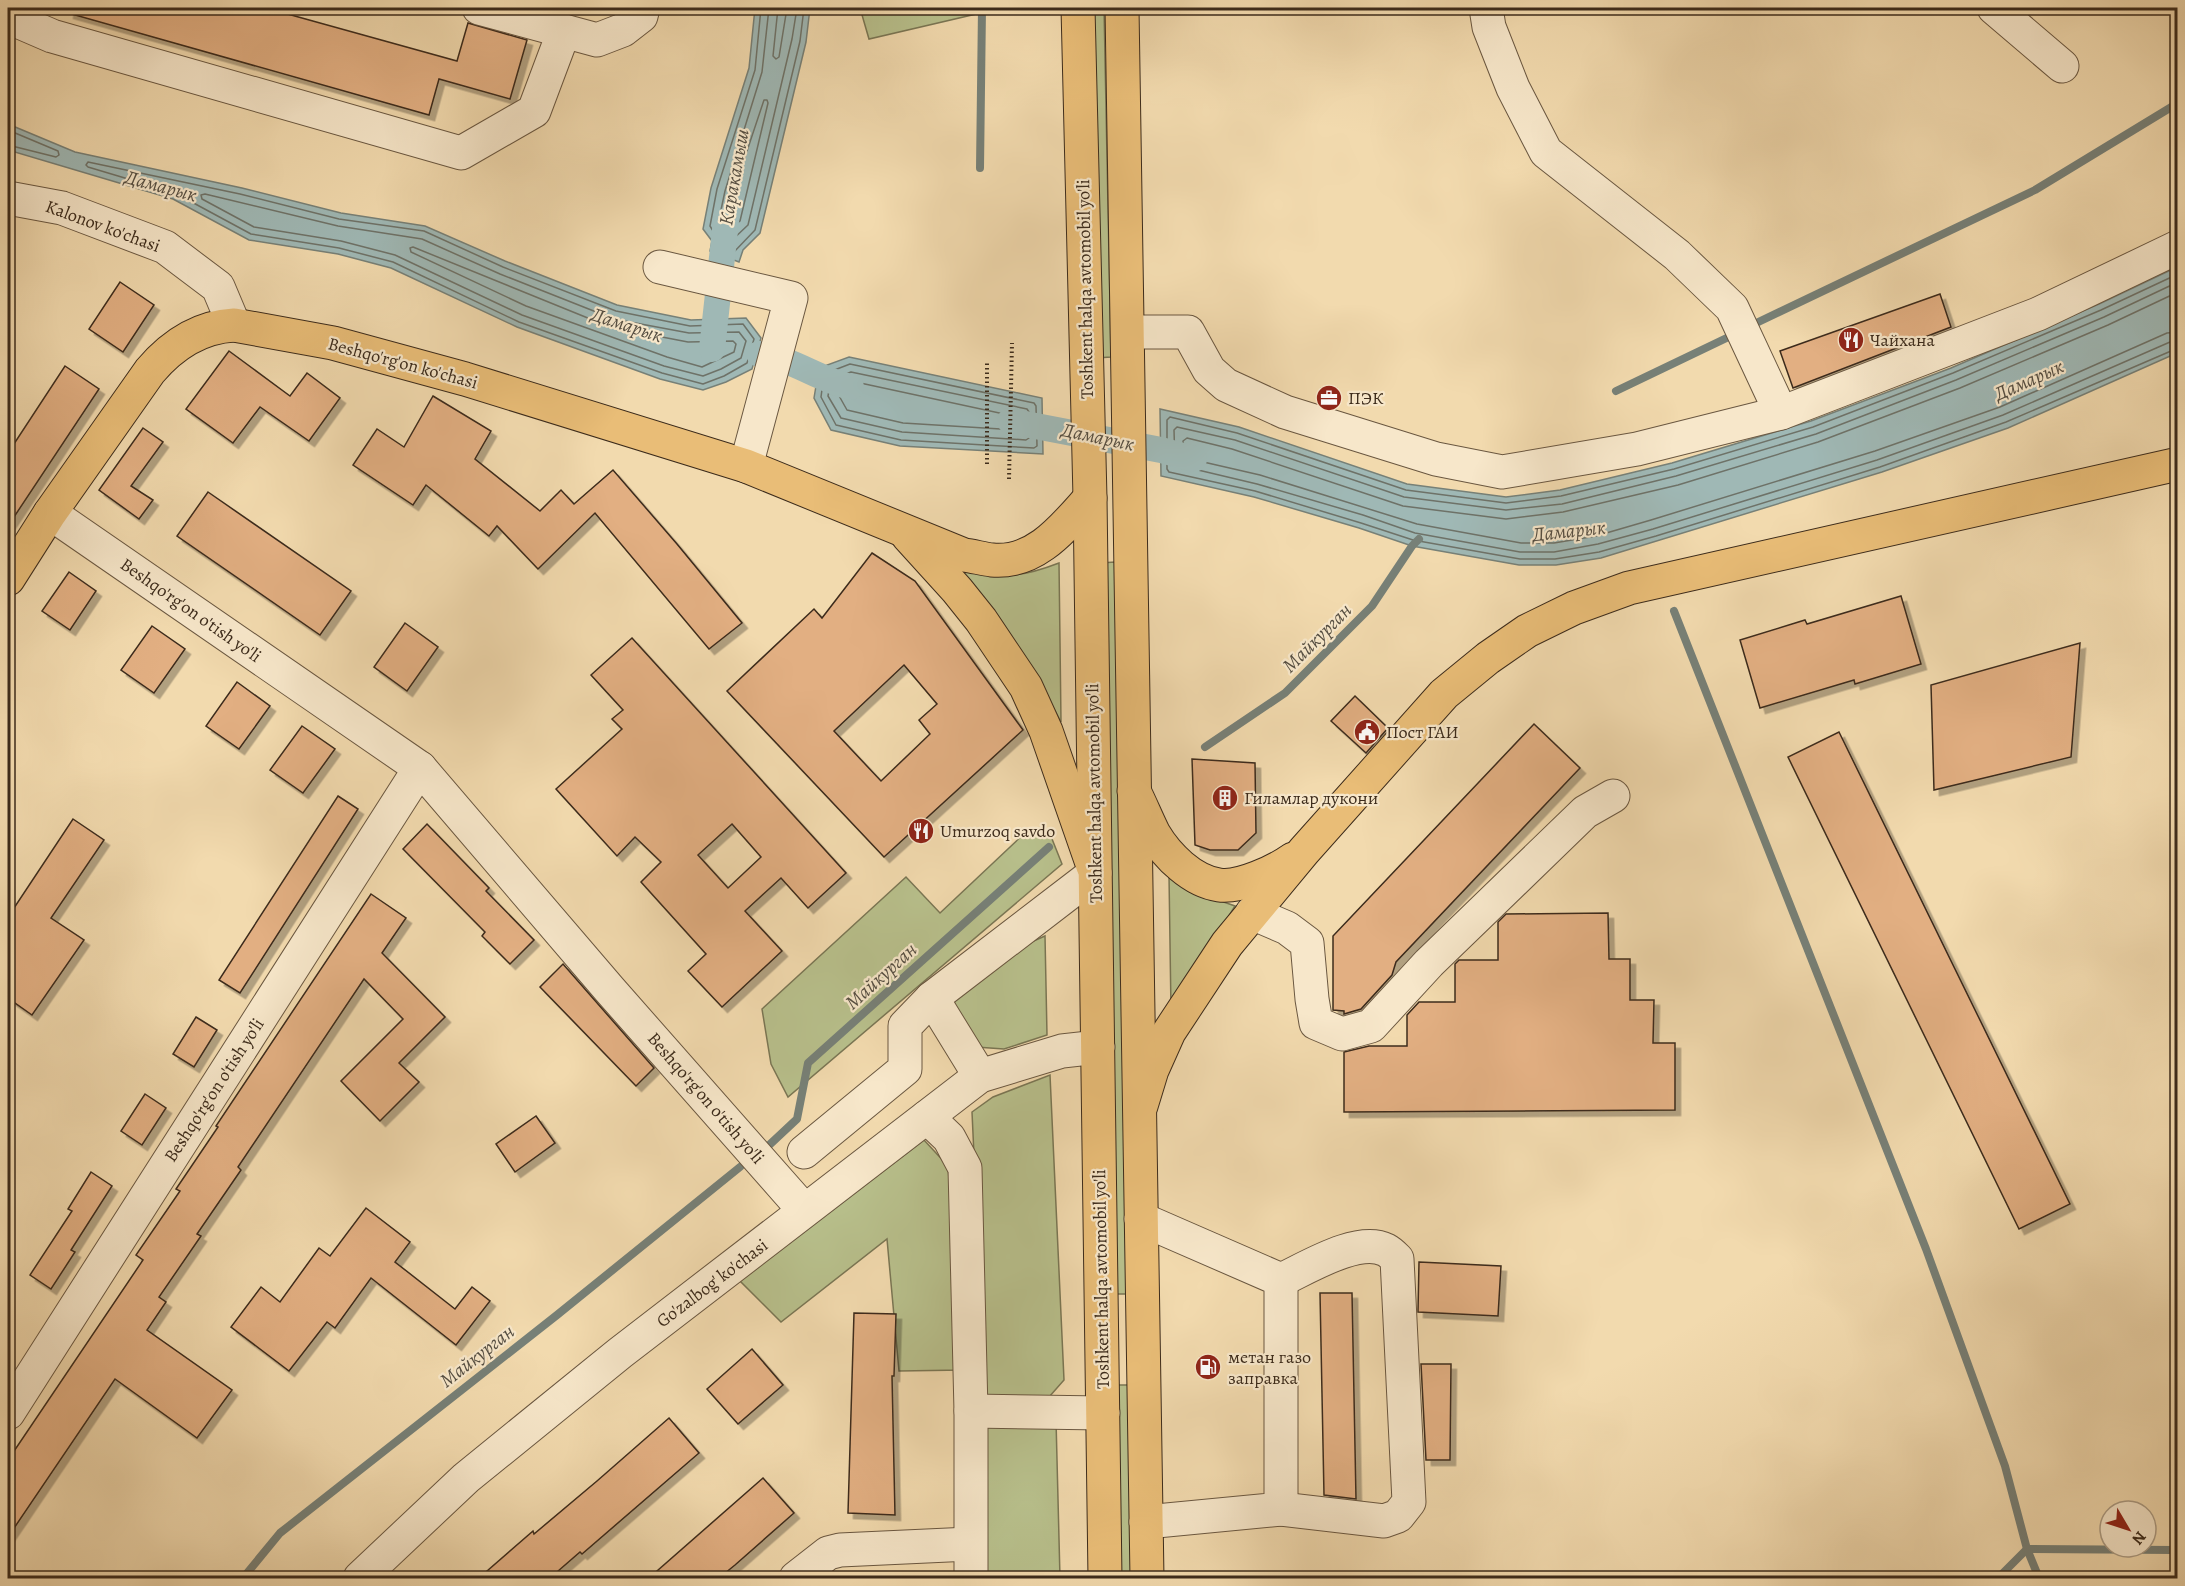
<svg xmlns="http://www.w3.org/2000/svg" width="2185" height="1586" font-family="Alegreya,serif">
  <style>
    .green { fill: #b8c08c; stroke: #7a7654; stroke-width: 1.5 }
    .water { fill: #9fb8b5; stroke: #778077; stroke-width: 1.5 }
    .lines { fill: none; stroke-linecap: round; stroke-linejoin: round }
    .shore { stroke: #6e7268; stroke-width: 1.5 }
    .stream { stroke: #778077; stroke-width: 8 }
    .canal { stroke: #9fb8b5; stroke-width: 26 }
    .building { fill: #e2af82; stroke: #3c2b1b; stroke-width: 1.5; fill-rule: evenodd; filter: url(#shadow) }
    .minor-casing { stroke: #6a5740; stroke-width: 35 }
    .major-casing { stroke: #3c2b1b; stroke-width: 35 }
    .highway-casing { stroke: #3c2b1b; stroke-width: 35 }
    .path { stroke: #3c2b1b; stroke-width: 4; stroke-dasharray: 1.5 3; stroke-linecap: butt }
    .minor { stroke: #f7e7ca; stroke-width: 33 }
    .major { stroke: #e9bd77; stroke-width: 33 }
    .highway { stroke: #e9bd77; stroke-width: 33 }
    .labels { text-anchor: middle; dominant-baseline: central; stroke-width: 4.5; stroke-linejoin: round; paint-order: stroke }
    .street-label { font-size: 18px; fill: #3c2b1b; stroke: #f7e7ca }
    .poi-label { font-size: 18px; fill: #3c2b1b; stroke: #f7e7ca; text-anchor: start }
    .water-label { font-size: 20px; font-style: italic; fill: #554e42; stroke: #f7e7ca }
  </style>
  <defs>
    <filter id="shadow"><feDropShadow dx="5.5" dy="5.5" stdDeviation="0" flood-color="#0004"/></filter>
  </defs>
  <rect width="100%" height="100%" fill="#f2daae"/>
  <filter id="stains"><feTurbulence type="fractalNoise" baseFrequency=".00333" numOctaves="4"/><feColorMatrix values="0 0 0 0 .2 0 0 0 0 .09 0 0 0 0 .02 0 0 0 .5 -.17"/></filter>
  <radialGradient id="worn" r=".72"><stop offset=".6" stop-color="#630" stop-opacity="0"/><stop offset="1" stop-color="#630" stop-opacity=".3"/></radialGradient>
  <g class="green">
    <path d="M860 8H1002L869 39Z"/>
    <path d="M1089 8H1104L1111 357 1096 358Z"/>
    <path d="M1115 562 1128 1294H1114L1100 563Z"/>
    <path d="M1059 563 1061 722 1032 668 998 616 962 571C1003 578 1020 578 1059 563Z"/>
    <path d="M1028 830 1050 834 1062 864 788 1097 771 1064 762 1009 906 877 940 913Z"/>
    <path d="M1169 875 1218 900 1235 906 1171 1010Z"/>
    <path d="M1045 936 1047 1035 1004 1049 976 1047 951 1006 974 977 1011 951Z"/>
    <path d="M1050 1075 1064 1380 1049 1397 995 1402 985 1393 972 1112 993 1097Z"/>
    <path d="M924 1140 948 1166 963 1370 899 1371 887 1239 781 1322 740 1281Z"/>
    <path d="M1111 1385H1130L1134 1578H1115Z"/>
    <path d="M1056 1420 1060 1578H986L982 1423Z"/>
  </g>
  <g class="water">
    <path d="M755 8H810L806 42 760 233 743 250 739 262 710 251 712 241 703 229 711 188 749 68Z"/>
    <path d="M8 124 75 152 242 188 341 213 425 226 505 261 617 305 691 320 746 318 761 338 752 369 726 382 703 390 660 379 517 327 391 268 338 254 249 240 173 199 8 150Z"/>
    <path d="M2177 267V353L2008 428 1882 472 1601 558 1556 565H1519L1412 546 1359 528 1254 497 1161 476 1160 409 1239 427 1407 484 1506 497 1560 490 1672 463 1811 421 1951 368 2099 304Z"/>
    <path d="M849 357 1042 398 1043 454 900 446 831 430 814 398 819 368Z"/>
  </g>
  <g class="lines">
    <g class="shore">
      <path d="M761 8 755 70 717 189 710 226 718 239V247L733 253 755 230 800 41 804 8"/>
      <path d="M769 8 762 72 725 191 718 224 726 242 729 243 748 225 792 39 797 8"/>
      <path d="M778 8 773 56 776 59 779 57 787 8"/>
      <path d="M764 100H767L768 103 740 221 731 228 728 223 733 193Z"/>
      <path d="M8 130 58 151 59 155 56 157 8 145"/>
      <path d="M88 162 240 194 339 219 424 231 503 267 616 311 690 326 743 324 754 339 747 363 724 376 703 384 662 373 519 322 393 262 339 248 251 234 175 193 88 167 86 165Z"/>
      <path d="M205 194 338 226 422 239 500 274 614 319 689 333 739 332 746 341 741 358 721 369 703 376 664 366 522 315 395 255 341 241 254 227 202 199 201 195Z"/>
      <path d="M413 247 610 327 688 342 733 341 736 344 734 352 702 367 667 357 526 306 411 252 410 248Z"/>
      <path d="M2178 274 2101 310 1953 373 1813 427 1674 469 1561 496 1506 503 1406 490 1237 433 1170 417 1167 420V469L1169 472 1255 491 1361 523 1413 540 1520 559H1555L1599 552 1656 536 1880 467 2006 422 2178 348"/>
      <path d="M2178 282 2104 317 1956 380 1816 434 1676 476 1562 504 1506 510 1404 497 1235 440 1177 427 1174 430 1175 463 1177 465 1257 484 1363 515 1415 533 1520 552H1554L1598 544 1653 529 1877 460 2003 415 2170 342 2178 341"/>
      <path d="M2178 292 2108 325 1960 388 1818 442 1678 485 1563 512 1506 519 1403 506 1232 449 1187 438 1183 441 1184 455 1186 458 1260 475 1417 524 1521 543H1554L1596 536 1651 520 1875 451 2000 407 2167 333 2178 332"/>
      <path d="M850 364 1034 403 1036 406 1037 446 1034 448 901 440 836 425 821 397 824 374Z"/>
      <path d="M851 372 1027 409 1029 412V438L1026 440 902 432 841 418 828 396 831 380Z"/>
      <path d="M851 381 1018 417 1020 419V428L1017 430 903 423 847 410 838 394 840 385Z"/>
    </g>
    <g class="stream">
      <path d="M980 168 982 8"/>
      <path d="M1750 326 2035 190 2178 103"/>
      <path d="M1616 391 1737 333"/>
      <path d="M1674 611 1926 1249 2005 1466 2027 1549 2039 1578"/>
      <path d="M1205 747 1285 693 1372 606 1412 546 1419 539"/>
      <path d="M766 1148 797 1119 808 1063 1049 847"/>
      <path d="M243 1578 280 1533 557 1315 740 1167"/>
      <path d="M1998 1578 2027 1549 2173 1550 2178 1547"/>
    </g>
    <g class="canal">
      <path d="M712 349 726 221"/>
      <path d="M759 354C792 358 819 380 851 387"/>
      <path d="M1010 421 1161 450 1194 459"/>
    </g>
  </g>
  <g class="building">
    <path d="M69 8H266L457 61 468 23 527 40 510 99 439 79 429 115 68 13Z"/>
    <path d="M120 282 154 305 123 352 89 329Z"/>
    <path d="M1940 294 1951 327 1793 388 1780 351Z"/>
    <path d="M229 351 290 396 307 373 340 398 309 441 260 407 233 443 186 409Z"/>
    <path d="M65 366 99 389 8 526V453Z"/>
    <path d="M433 396 491 431 475 459 540 511 561 490 574 504 613 470 677 544 742 623 709 649 595 513 538 569 497 526 489 536 426 485 413 505 353 465 377 429 404 447Z"/>
    <path d="M143 428 163 442 131 486 153 500 139 519 99 490Z"/>
    <path d="M208 492 351 591 320 635 177 536Z"/>
    <path d="M872 553 915 581 1023 730 884 857 727 691 814 609 822 618ZM904 665 937 704 919 720 930 734 881 781 834 731Z"/>
    <path d="M69 572 96 591 70 630 42 611Z"/>
    <path d="M1901 596 1921 664 1855 684 1854 680 1760 708 1740 640 1805 620 1807 624Z"/>
    <path d="M405 623 438 647 407 691 374 667Z"/>
    <path d="M152 626 185 649 154 693 121 670Z"/>
    <path d="M632 638 846 873 808 908 781 878 745 911 782 951 722 1007 688 971 706 954 641 882 661 862 635 837 617 856 556 789 622 729 612 719 623 710 591 675ZM732 824 761 857 728 888 698 855Z"/>
    <path d="M2080 643 2071 757 1934 790 1931 685Z"/>
    <path d="M237 682 270 706 239 749 206 726Z"/>
    <path d="M1355 696 1388 728 1366 753 1331 721Z"/>
    <path d="M1534 724 1580 768 1396 962 1392 975 1361 1009 1344 1014V1011L1333 1010V936Z"/>
    <path d="M302 726 335 749 303 793 270 770Z"/>
    <path d="M1839 732 2070 1204 2019 1229 1788 757Z"/>
    <path d="M1192 759 1255 763 1256 833 1238 850H1210L1195 845Z"/>
    <path d="M338 796 358 809 240 993 219 980Z"/>
    <path d="M73 819 104 840 51 918 84 940 32 1015 8 998V917Z"/>
    <path d="M427 824 489 888 486 891 534 940 510 964 482 936 485 932 403 849Z"/>
    <path d="M371 894 406 918 382 953 445 1017 399 1063 419 1082 380 1121 341 1081 403 1019 364 979 238 1167 241 1170 197 1234 201 1236 159 1297 166 1302 147 1330 232 1390 197 1438 115 1379 8 1537V1460L143 1260 136 1255 180 1191 176 1189 218 1127 216 1126Z"/>
    <path d="M1608 913 1609 959H1630V1000H1654L1653 1043H1675V1110L1344 1112V1052L1369 1046H1407V1015L1419 1002H1455V964L1459 960H1498V922L1506 914Z"/>
    <path d="M563 964 654 1068 636 1086 540 987Z"/>
    <path d="M196 1017 217 1030 194 1067 173 1054Z"/>
    <path d="M145 1094 166 1108 142 1145 121 1131Z"/>
    <path d="M536 1116 555 1143 515 1172 496 1144Z"/>
    <path d="M91 1172 112 1186 71 1250 75 1252 51 1289 30 1275 72 1211 68 1209Z"/>
    <path d="M366 1208 410 1242 395 1262 455 1309 472 1287 490 1301 456 1345 371 1278 335 1328 327 1322 289 1371 231 1327 261 1287 280 1302 319 1248 330 1256Z"/>
    <path d="M1419 1262 1501 1266 1498 1316 1418 1312Z"/>
    <path d="M1320 1293H1352L1356 1499 1324 1495Z"/>
    <path d="M854 1313 896 1314 894 1376H892L895 1515 848 1513Z"/>
    <path d="M752 1349 783 1385 738 1424 707 1389Z"/>
    <path d="M1421 1364H1451L1450 1460H1426Z"/>
    <path d="M669 1418 699 1453 582 1554 580 1552 550 1578H479L533 1531 534 1534 597 1481Z"/>
    <path d="M763 1478 794 1513 735 1565 719 1578H649Z"/>
  </g>
  <g class="lines">
    <g class="minor-casing">
      <g id="minor">
        <path d="M479 8 597 40 623 30 641 16 643 8"/>
        <path d="M1486 8 1489 27 1513 88 1546 152 1677 255 1732 308 1781 413"/>
        <path d="M1994 8 2062 66"/>
        <path d="M8 17 52 36 461 153 534 111 564 31"/>
        <path d="M8 198 62 208 165 247 218 287 234 325"/>
        <path d="M660 267 791 298 746 466"/>
        <path d="M1128 332H1188L1209 370 1226 385 1285 412 1436 459 1502 472 1637 449 1781 413 2038 314 2178 247"/>
        <path d="M50 513 420 768 610 990 804 1210"/>
        <path d="M1252 913 1287 928 1307 943 1312 999 1316 1023 1342 1034 1371 1026 1429 963 1585 812 1613 796"/>
        <path d="M932 998 980 1076"/>
        <path d="M927 1117 949 1138 965 1168 971 1411V1578"/>
        <path d="M804 1152 905 1069V1026L932 998 1095 873"/>
        <path d="M1141 1219 1281 1280V1509L1146 1522"/>
        <path d="M971 1411 1103 1413"/>
        <path d="M8 1413 420 768"/>
        <path d="M1281 1509 1384 1521 1398 1516 1409 1502 1397 1259C1394 1256 1390 1252 1386 1250 1358 1236 1307 1268 1281 1280"/>
        <path d="M360 1578 466 1478 620 1353 980 1076 1062 1051 1098 1047"/>
        <path d="M796 1578 828 1553 840 1550 970 1544"/>
      </g>
    </g>
    <g class="major-casing">
      <g id="major">
        <path d="M908 536 957 590 981 620 1026 687 1046 731 1093 866"/>
        <path d="M8 579 50 513 150 371C172 345 199 327 234 325L333 343 465 379 746 466 964 555C973 556 983 559 992 560 1036 564 1064 527 1090 498"/>
        <path d="M1134 791C1141 805 1147 820 1154 834 1167 856 1192 881 1219 885 1240 888 1276 871 1293 859"/>
        <path d="M1141 1106 1152 1070 1169 1032 1227 944 1304 851 1444 694 1488 658 1527 631 1574 608 1629 588 2178 464"/>
      </g>
    </g>
    <g class="highway-casing">
      <g id="highway">
        <path d="M1078 8 1090 498 1105 1578"/>
        <path d="M1122 8 1147 1578"/>
      </g>
    </g>
    <g class="path">
      <path d="M987 464V361"/>
      <path d="M1009 479 1012 343"/>
    </g>
    <use href="#minor" class="minor"/>
    <use href="#major" class="major"/>
    <use href="#highway" class="highway"/>
  </g>
  <defs>
    <g id="restaurant-disc" transform="scale(1.35)"><circle r="9.5" fill="#8f2418" stroke="#f7e7ca"/><path d="M-5-6h1v4h1v-4h1v4h1v-4h1v5L-1.5 .5V6h-2V.5L-5-1ZM5-6V6H3V1.5H1.5Q1.5-4 5-6Z" fill="#fff"/></g>
    <g id="office-disc" transform="scale(1.35)"><circle r="9.5" fill="#8f2418" stroke="#f7e7ca"/><path d="M-6-3h4V-5.5h4V-3h4V5H-6ZM-1-4.5V-3h2v-1.5ZM-6 0V1H6V0Z" fill="#fff"/></g>
    <g id="civic-disc" transform="scale(1.35)"><circle r="9.5" fill="#8f2418" stroke="#f7e7ca"/><path d="M-.6-6.5H3V-4.5H.6V-3L4-1V1h2V6H-6V1h2V-1L-.6-3ZM-1.2 2.5V6h2.4V2.5Z" fill="#fff"/></g>
    <g id="building-disc" transform="scale(1.35)"><circle r="9.5" fill="#8f2418" stroke="#f7e7ca"/><path d="M-4-6H4V6H1V3H-1V6H-4ZM-2.5-4.3h1.7v1.8h-1.7ZM.8-4.3h1.7v1.8H.8ZM-2.5-1h1.7V.8h-1.7ZM.8-1h1.7V.8H.8Z" fill="#fff"/></g>
    <g id="fuel-disc" transform="scale(1.35)"><circle r="9.5" fill="#8f2418" stroke="#f7e7ca"/><path d="M-5.5-6h7V0h2V4h1.3V-2.5L3-4.5l.8-.8L6-3V5H2.5V1h-1V6h-7ZM-4.2-4.7v3.2H.2V-4.7Z" fill="#fff"/></g>
  </defs>
  <g fill-rule="evenodd">
    <use href="#restaurant-disc" x="1851" y="340"/>
    <use href="#office-disc" x="1329" y="398"/>
    <use href="#civic-disc" x="1367" y="732"/>
    <use href="#building-disc" x="1225" y="798"/>
    <use href="#restaurant-disc" x="921" y="831"/>
    <use href="#fuel-disc" x="1208" y="1367"/>
  </g>
  <g class="labels">
    <g class="street-label">
      <text transform="translate(103 226) rotate(20)">Kalonov ko'chasi</text>
      <text transform="translate(1085 289) rotate(-91)">Toshkent halqa avtomobil yo'li</text>
      <text transform="translate(403 363) rotate(15)">Beshqo'rg'on ko'chasi</text>
      <text transform="translate(191 610) rotate(35)">Beshqo'rg'on o'tish yo'li</text>
      <text transform="translate(1094 793) rotate(-91)">Toshkent halqa avtomobil yo'li</text>
      <text transform="translate(214 1090) rotate(-57)">Beshqo'rg'on o'tish yo'li</text>
      <text transform="translate(706 1098) rotate(49)">Beshqo'rg'on o'tish yo'li</text>
      <text transform="translate(1101 1279) rotate(-91)">Toshkent halqa avtomobil yo'li</text>
      <text transform="translate(712 1283) rotate(-37)">Go'zalbog' ko'chasi</text>
    </g>
    <g class="poi-label">
      <text x="1870" y="340">Чайхана</text>
      <text x="1348" y="398">ПЭК</text>
      <text x="1386" y="732">Пост ГАИ</text>
      <text x="1244" y="798">Гиламлар дукони</text>
      <text x="940" y="831">Umurzoq savdo</text>
      <text x="1228" y="1357">метан газо<tspan x="1228" dy="21">заправка</tspan></text>
    </g>
    <g class="water-label">
      <text transform="translate(734 177) rotate(-80)">Каракамыш</text>
      <text transform="translate(161 186) rotate(15)">Дамарык</text>
      <text transform="translate(627 325) rotate(18)">Дамарык</text>
      <text transform="translate(2029 380) rotate(-24)">Дамарык</text>
      <text transform="translate(1098 437) rotate(12)">Дамарык</text>
      <text transform="translate(1569 531) rotate(-6)">Дамарык</text>
      <text transform="translate(1317 638) rotate(-45)">Майкурган</text>
      <text transform="translate(881 976) rotate(-42)">Майкурган</text>
      <text transform="translate(477 1356) rotate(-38)">Майкурган</text>
    </g>
  </g>
  <rect width="2185" height="1586" fill="none" stroke="#f2daae" stroke-width="30"/>
  <rect x="9" y="9" width="2167" height="1568" fill="none" stroke="#3c2b1b" stroke-width="3"/>
  <rect x="15" y="15" width="2155" height="1556" fill="none" stroke="#3c2b1b" stroke-width="1.5"/>
  <g transform="translate(2128 1529) rotate(129)"><circle r="28" fill="#f7e7ca" stroke="#ac9c84" stroke-width="1.5"/>
  <path d="M0-4.5L10 22L0 15L-10 22Z" fill="#8f2418"/>
  <text y="-9" font-size="16" font-weight="bold" text-anchor="middle" fill="#3c2b1b">N</text>
  </g>
  <rect width="100%" height="100%" filter="url(#stains)"/>
  <rect width="100%" height="100%" fill="url(#worn)"/>
</svg>
